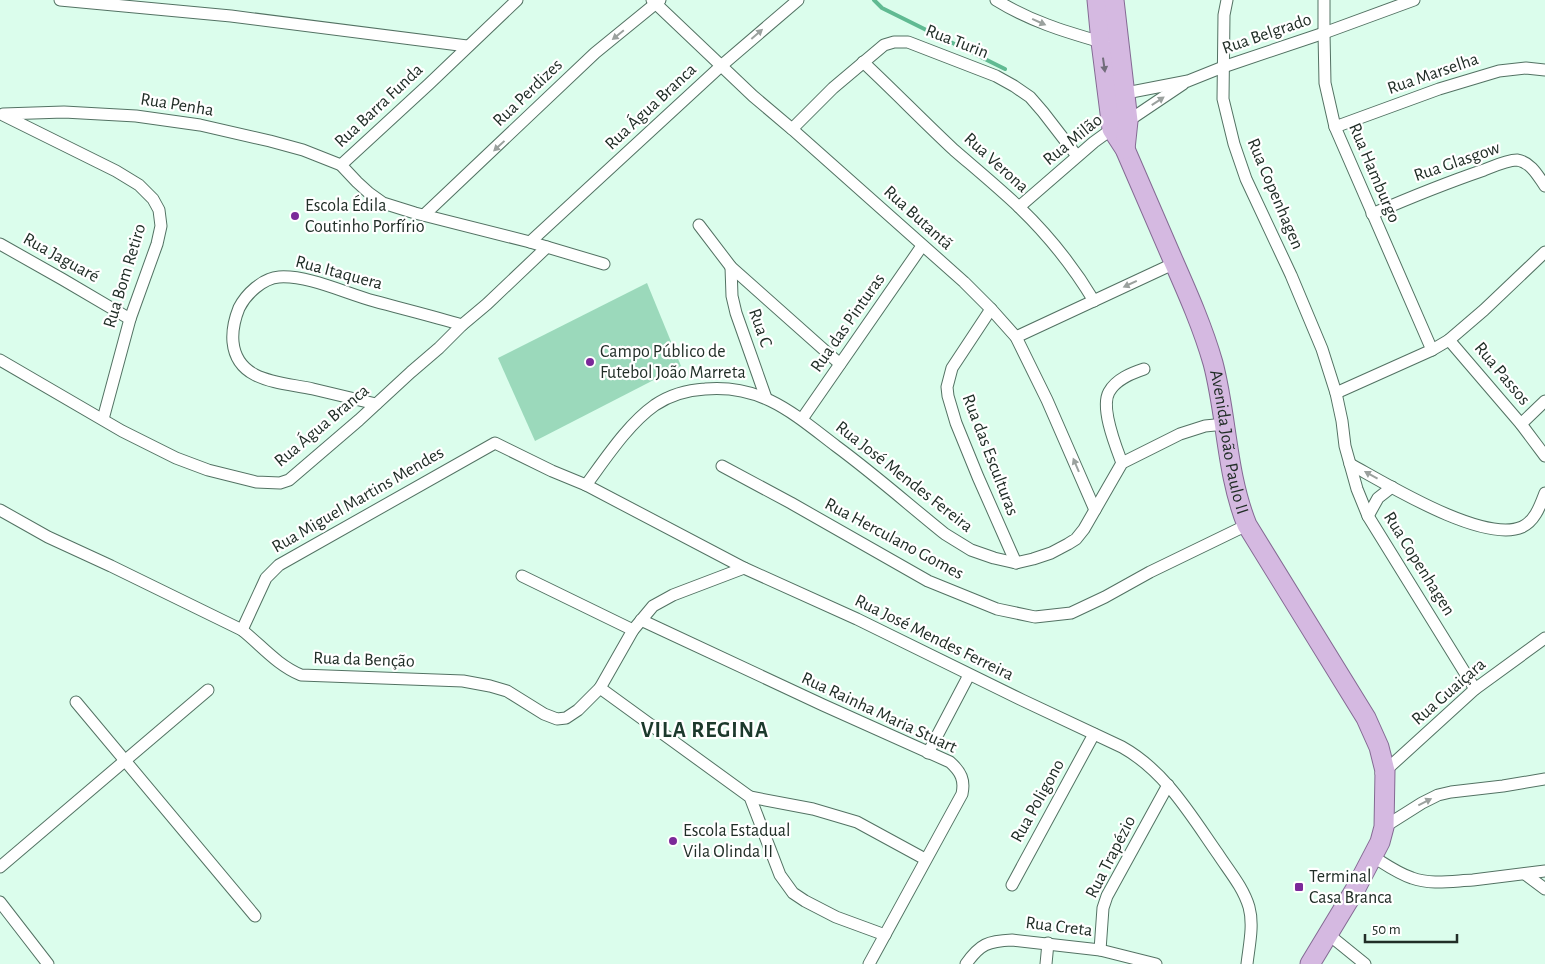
<svg xmlns="http://www.w3.org/2000/svg" width="1545" height="964" font-family="'Alegreya Sans',sans-serif">
  <style>
    .park { fill: #9bd9bb }
    .lines { fill: none; stroke-linecap: round; stroke-linejoin: round }
    .stream { stroke: #60ba92; stroke-width: 4 }
    .street-casing { stroke: #537263; stroke-width: 13 }
    .primary-casing { stroke: #846a93; stroke-width: 21 }
    .street { stroke: #fff; stroke-width: 11 }
    .primary { stroke: #d5b9e1; stroke-width: 19 }
    .oneway { fill: #9ba19e }
    .oneway2 { fill: #726d7b }
    .poi-dot { fill: #7b2999; stroke: #fff; stroke-width: 2 }
    .labels { text-anchor: middle; dominant-baseline: central; stroke-width: 4.5; stroke-linejoin: round; paint-order: stroke }
    .street-label { font-size: 18px; fill: #212e27; stroke: #fff }
    .poi-label { font-size: 18px; fill: #212e27; stroke: #fff; text-anchor: start }
    .district-label { font-size: 22px; font-weight: bold; letter-spacing: 1px; fill: #1c392c; stroke: #fff }
  </style>
  <rect width="100%" height="100%" fill="#dbfdec"/>
  <path class="park" d="M647 283 681 366 535 441 498 358Z"/>
  <g class="lines">
    <path class="stream" d="M874 0 882 8 1005 69"/>
    <g class="street-casing">
      <g id="street">
        <path d="M60 0 231 16 467 46"/>
        <path d="M652 0 753 96 792 129 964 282 991 309 1016 337 1047 400 1095 510"/>
        <path d="M996 0C1030 21 1063 31 1101 42L1106 41"/>
        <path d="M1227 0 1224 15 1223 99 1234 144 1246 179 1291 275 1322 349 1336 393 1342 421 1345 446 1357 489 1368 516 1475 689"/>
        <path d="M1324 0V33L1325 83 1335 127 1432 350"/>
        <path d="M863 62C894 91 923 121 954 150 976 169 999 188 1020 208 1049 236 1073 266 1094 301"/>
        <path d="M1121 94 1188 81 1223 67 1324 33 1414 0"/>
        <path d="M3 114 64 112 136 116 200 125 270 141 303 150 341 165 357 182 369 193 383 203 415 213 530 242 604 264"/>
        <path d="M3 115 116 171 139 185 153 199 159 210 161 226 157 244 130 319 103 419"/>
        <path d="M1335 127 1439 89 1499 71 1526 68 1545 70"/>
        <path d="M792 129 833 88 884 45 894 42H908L996 76 1014 86 1030 97 1043 112 1077 156"/>
        <path d="M341 165 429 84 517 0"/>
        <path d="M1019 207 1094 142 1112 129 1128 121 1183 84"/>
        <path d="M1372 214C1409 198 1446 183 1484 170 1494 166 1507 160 1517 160 1531 162 1538 176 1545 186"/>
        <path d="M424 215 595 53 660 0"/>
        <path d="M699 225 731 267 840 364"/>
        <path d="M530 242 721 66 798 0"/>
        <path d="M0 244 62 279 130 319"/>
        <path d="M731 267 732 296 736 313 766 398"/>
        <path d="M991 309 952 368 947 387 948 396 956 423 978 477 1016 563"/>
        <path d="M1016 337 1175 263"/>
        <path d="M1449 340 1521 424 1545 456"/>
        <path d="M0 360 122 431 176 458 208 470 256 482 280 483 289 480 359 420 411 372 439 348 462 325 487 304 547 247"/>
        <path d="M1336 393 1432 350 1449 340 1484 310 1545 252"/>
        <path d="M376 404C355 399 334 394 313 389 282 382 237 383 233 342 232 331 235 318 239 308 246 294 263 278 279 277 308 275 345 293 374 301 403 309 432 316 462 325"/>
        <path d="M802 419 922 246"/>
        <path d="M1521 424 1545 401"/>
        <path d="M1122 463C1116 447 1100 408 1109 392 1116 379 1132 373 1144 369"/>
        <path d="M1350 464C1385 483 1483 544 1522 527 1535 521 1540 506 1545 493"/>
        <path d="M722 466 791 503 928 581 997 609 1035 617 1071 613 1105 597 1150 572 1247 525"/>
        <path d="M586 485C606 458 628 424 655 405 670 395 688 390 705 389 762 384 794 414 836 446 874 474 909 505 945 534L971 550 994 558 1016 563 1033 559 1051 553 1068 544 1076 539 1084 529 1122 463 1180 434 1205 426 1225 424"/>
        <path d="M0 510 48 537 111 566 242 630C262 646 277 665 301 675L463 681 490 686 507 691 544 714 557 719 566 718 578 710 600 688"/>
        <path d="M1368 516 1378 498 1392 487"/>
        <path d="M744 568 673 595 653 606 633 630 600 688 750 797 780 875 793 893 805 901 836 917 885 935"/>
        <path d="M522 576 633 630"/>
        <path d="M641 620 823 705 950 762C961 772 965 780 962 794L869 964"/>
        <path d="M242 630 266 578 279 565 495 443 552 471 586 485 744 568 857 619 1022 700 1122 747C1165 771 1190 814 1218 854 1229 871 1243 887 1249 907 1254 925 1249 946 1247 964"/>
        <path d="M76 702 255 916"/>
        <path d="M928 753 969 675"/>
        <path d="M1381 773 1385 771 1475 689 1545 638"/>
        <path d="M750 797 813 809 857 822 925 859"/>
        <path d="M1384 827 1422 803 1438 795 1451 792 1503 786 1545 779"/>
        <path d="M1372 856C1385 864 1397 873 1412 878 1431 885 1452 881 1473 880 1497 877 1521 874 1545 871"/>
        <path d="M0 867 208 690"/>
        <path d="M1525 874 1545 889"/>
        <path d="M1012 885 1094 734"/>
        <path d="M0 902 48 964"/>
        <path d="M1328 934 1365 964"/>
        <path d="M1100 950 1103 908 1107 896 1168 785"/>
        <path d="M966 964C980 944 988 941 1012 940L1100 950 1156 964"/>
        <path d="M1046 964 1048 943"/>
      </g>
    </g>
    <g class="primary-casing">
      <g id="primary">
        <path id="s1" d="M1097 0 1101 42 1112 129 1125 149C1141 186 1157 223 1173 260 1188 294 1203 328 1213 363 1227 416 1226 473 1247 525L1366 718 1379 747 1385 771 1384 827 1380 842 1356 888 1310 964"/>
        <path d="M1114 0 1128 121 1125 149"/>
      </g>
    </g>
    <use href="#street" class="street"/>
    <use href="#primary" class="primary"/>
  </g>
  <defs><path id="oneway-solid" d="M-6-.8H1V-3.2L6.5 0L1 3.2V.8H-6Z" transform="scale(1.25)"/></defs>
  <g class="oneway">
    <use href="#oneway-solid" transform="translate(1039 22) rotate(24)"/>
    <use href="#oneway-solid" transform="translate(757 34) rotate(-41)"/>
    <use href="#oneway-solid" transform="translate(618 35) rotate(141)"/>
    <use href="#oneway-solid" transform="translate(1158 101) rotate(-33)"/>
    <use href="#oneway-solid" transform="translate(499 146) rotate(137)"/>
    <use href="#oneway-solid" transform="translate(1130 284) rotate(155)"/>
    <use href="#oneway-solid" transform="translate(1076 465) rotate(-113)"/>
    <use href="#oneway-solid" transform="translate(1371 475) rotate(-151)"/>
    <use href="#oneway-solid" transform="translate(1425 802) rotate(-27)"/>
  </g>
  <use class="oneway2" href="#oneway-solid" transform="translate(1104 65) rotate(82)"/>
  <g class="poi-dot">
    <circle cx="295" cy="216" r="5"/>
    <circle cx="590" cy="362" r="5"/>
    <circle cx="673" cy="841" r="5"/>
    <rect x="1294" y="882" width="10" height="10" rx="2.5"/>
  </g>
  <g class="labels">
    <g class="street-label">
      <text transform="translate(1267 34) rotate(-19)">Rua Belgrado</text>
      <text transform="translate(957 42) rotate(21)">Rua Turin</text>
      <text transform="translate(1433 74) rotate(-19)">Rua Marselha</text>
      <text transform="translate(528 93) rotate(-44)">Rua Perdizes</text>
      <text transform="translate(177 105) rotate(9)">Rua Penha</text>
      <text transform="translate(379 106) rotate(-43)">Rua Barra Funda</text>
      <text transform="translate(651 107) rotate(-43)">Rua Água Branca</text>
      <text transform="translate(1073 140) rotate(-39)">Rua Milão</text>
      <text transform="translate(1457 162) rotate(-19)">Rua Glasgow</text>
      <text transform="translate(996 163) rotate(42)">Rua Verona</text>
      <text transform="translate(1374 173) rotate(67)">Rua Hamburgo</text>
      <text transform="translate(1275 194) rotate(67)">Rua Copenhagen</text>
      <text transform="translate(918 218) rotate(42)">Rua Butantã</text>
      <text transform="translate(61 258) rotate(29)">Rua Jaguaré</text>
      <text transform="translate(339 273) rotate(15)">Rua Itaquera</text>
      <text transform="translate(125 276) rotate(-73)">Rua Bom Retiro</text>
      <text transform="translate(848 323) rotate(-55)">Rua das Pinturas</text>
      <text transform="translate(760 328) rotate(71)">Rua C</text>
      <text transform="translate(1502 374) rotate(50)">Rua Passos</text>
      <text transform="translate(322 426) rotate(-40)">Rua Água Branca</text>
      <text stroke="none"><textPath href="#s1" startOffset="466">Avenida João Paulo II</textPath></text>
      <text transform="translate(990 455) rotate(69)">Rua das Esculturas</text>
      <text transform="translate(904 477) rotate(38)">Rua José Mendes Fereira</text>
      <text transform="translate(358 500) rotate(-30)">Rua Miguel Martins Mendes</text>
      <text transform="translate(894 539) rotate(28)">Rua Herculano Gomes</text>
      <text transform="translate(1419 564) rotate(58)">Rua Copenhagen</text>
      <text transform="translate(934 638) rotate(26)">Rua José Mendes Ferreira</text>
      <text transform="translate(364 660) rotate(2)">Rua da Benção</text>
      <text transform="translate(1449 692) rotate(-41)">Rua Guaiçara</text>
      <text transform="translate(879 713) rotate(25)">Rua Rainha Maria Stuart</text>
      <text transform="translate(1038 801) rotate(-61)">Rua Poligono</text>
      <text transform="translate(1111 857) rotate(-63)">Rua Trapézio</text>
      <text transform="translate(1059 927) rotate(7)">Rua Creta</text>
    </g>
    <g class="poi-label">
      <text x="305" y="206">Escola Édila<tspan x="305" dy="21">Coutinho Porfírio</tspan></text>
      <text x="600" y="352">Campo Público de<tspan x="600" dy="21">Futebol João Marreta</tspan></text>
      <text x="683" y="831">Escola Estadual<tspan x="683" dy="21">Vila Olinda II</tspan></text>
      <text x="1309" y="877">Terminal<tspan x="1309" dy="21">Casa Branca</tspan></text>
    </g>
    <g class="district-label">
      <text x="705" y="730">VILA REGINA</text>
    </g>
  </g>
  <path d="M1365 934v8h92v-8" fill="none" stroke="#212e27" stroke-width="2.5"/>
  <text x="1372" y="934" font-size="15" fill="#212e27" stroke="#ffffff" stroke-width="4" paint-order="stroke">50 m</text>
</svg>
